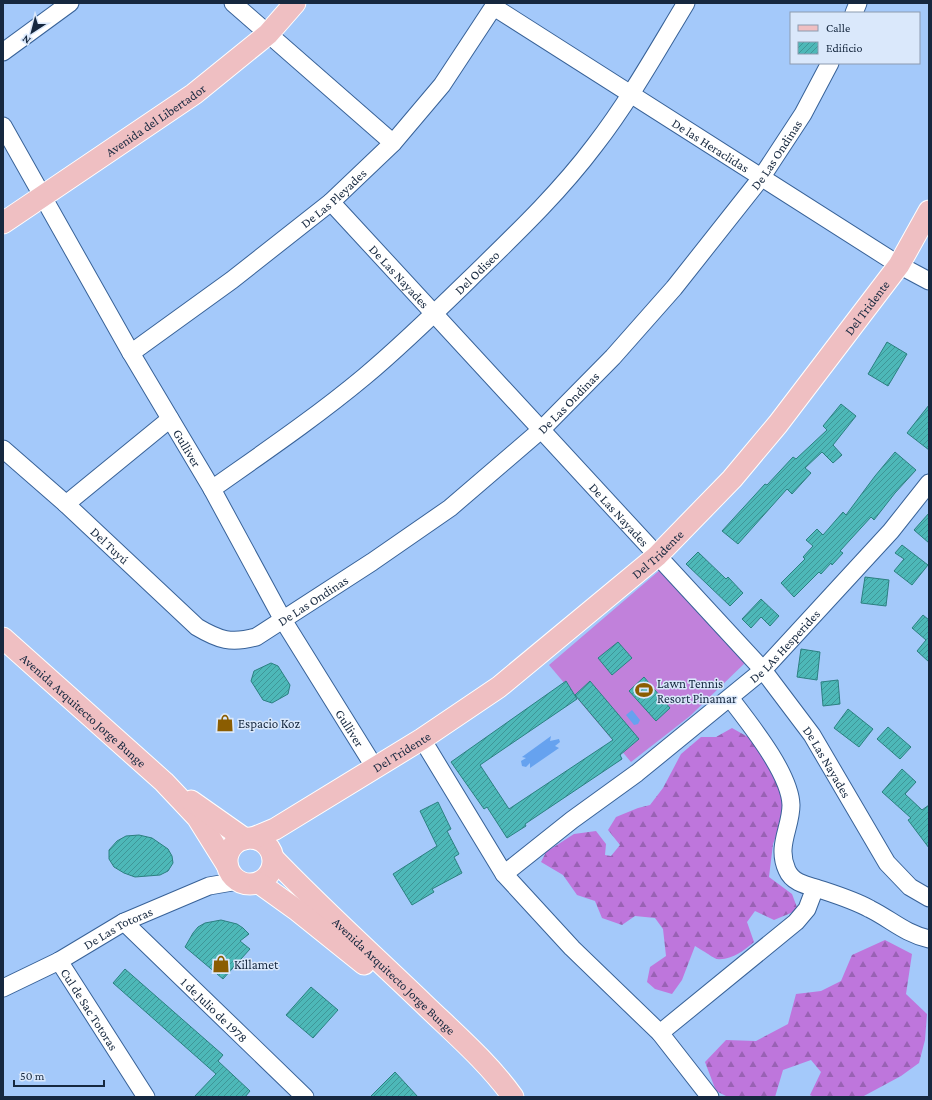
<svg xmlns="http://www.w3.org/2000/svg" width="932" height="1100" font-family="'Crimson Pro',serif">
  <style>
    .forest { fill: url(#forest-firs) }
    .garden { fill: #c181db }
    .water { fill: #66a2ef }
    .building { fill: url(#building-hatch); stroke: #2b8080 }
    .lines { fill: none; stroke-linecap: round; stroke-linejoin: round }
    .minor-casing { stroke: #386298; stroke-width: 19 }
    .major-casing { stroke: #fff; stroke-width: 23 }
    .minor { stroke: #fff; stroke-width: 17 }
    .major { stroke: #efbfc2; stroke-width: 21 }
    .labels { text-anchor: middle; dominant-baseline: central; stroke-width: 3; stroke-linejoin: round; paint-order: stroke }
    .street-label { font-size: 13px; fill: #16283f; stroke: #dae8fb }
    .poi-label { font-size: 13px; fill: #16283f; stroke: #dae8fb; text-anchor: start }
  </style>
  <defs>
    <pattern id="forest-firs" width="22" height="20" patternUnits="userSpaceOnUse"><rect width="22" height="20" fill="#be76dc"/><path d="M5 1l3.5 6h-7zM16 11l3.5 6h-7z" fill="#9961b4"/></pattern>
    <pattern id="building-hatch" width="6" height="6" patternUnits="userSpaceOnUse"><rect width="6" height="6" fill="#4db8b8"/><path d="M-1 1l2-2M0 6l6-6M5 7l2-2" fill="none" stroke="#3f9697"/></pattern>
  </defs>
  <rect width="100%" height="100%" fill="#a4c9fa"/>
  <g class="forest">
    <path d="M732 728 748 737 767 759 780 786 785 811 773 844 769 877 792 894 798 910 774 920 755 911 747 922 754 942C745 950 730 961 717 959 715 959 699 948 695 946L682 980 672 994 655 989 647 982 650 967 666 956 663 929 655 918 635 916 622 925 602 918 595 901 577 895 563 875 541 862 546 852 574 834 596 831 606 844 605 855 611 856 620 845 608 830 616 817 638 808 650 805 663 788 681 754 701 737H716Z"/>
    <path d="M885 940 912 954 906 994 927 1014 925 1040 919 1063 901 1076 862 1097H814L810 1095 821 1072 811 1060 783 1070 775 1097H728L716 1091 705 1062 726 1040 756 1041 788 1024 796 994 821 991 841 981 852 955Z"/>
  </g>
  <path class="garden" d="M660 570 747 661 690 716 631 762 549 665Z"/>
  <g class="water">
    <path d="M632 710 640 720 638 724 634 725 626 715Z"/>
    <path d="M551 736 550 741 559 739 560 742 555 746 559 748 530 768V763L526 767 522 766 521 761 526 758 522 757Z"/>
  </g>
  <g class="building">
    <path d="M887 342 907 354 888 386 868 374Z"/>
    <path d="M841 404 856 416 833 445 842 455 833 463 822 452 805 468 811 473 792 494 787 489 738 544 722 531 765 484 767 485 793 457 796 459 827 430 823 426Z"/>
    <path d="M929 405V450L907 433Z"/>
    <path d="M895 452 916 470 895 493 874 520 871 517 840 551 843 553 832 565 831 563 821 574 819 572 794 597 781 583 805 559 803 557 813 546 806 540 817 529 823 535 843 512 846 515 875 476Z"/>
    <path d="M929 513V543L914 530Z"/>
    <path d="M902 545 928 565 912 585 894 571 904 559 895 553Z"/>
    <path d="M698 552 726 579 728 577 743 593 730 606 686 564Z"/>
    <path d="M865 577 889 580 886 606 861 603Z"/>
    <path d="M761 599 779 616 770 626 761 617 751 628 742 619Z"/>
    <path d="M923 615 929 620V662L917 651 926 640 912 628Z"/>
    <path d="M618 642 632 658 612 675 598 658Z"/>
    <path d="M801 649 820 652 817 680 797 677Z"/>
    <path d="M271 663 278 666 290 685 288 694 272 703 263 700 251 681 254 671Z"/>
    <path d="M644 677 670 708 656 721 629 691Z"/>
    <path d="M838 680 840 704 823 706 821 682Z"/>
    <path d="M566 681 577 699 480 765 509 809 613 740 575 695 590 681 639 739 620 755 622 759 525 824 526 826 507 838 487 807 484 809 451 762Z"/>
    <path d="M848 709 873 729 859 747 834 728Z"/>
    <path d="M888 727 911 747 900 759 877 739Z"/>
    <path d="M902 769 916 782 905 794 922 810 929 805V848L908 820 911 818 882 792Z"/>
    <path d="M438 802 451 829 447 831 459 854 454 857 462 873 432 889 434 892 412 905 393 874 437 846 420 811Z"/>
    <path d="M139 835 152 838 168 849 172 856 173 863 168 871 160 875 135 877 124 873 114 867 109 859V850L117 841 126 836Z"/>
    <path d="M221 920 237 924 243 928 249 934 240 941 250 949 223 979 185 947 193 933 198 927 205 923Z"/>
    <path d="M125 969 223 1055 218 1061 250 1091 245 1097H194L216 1074 113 983Z"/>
    <path d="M311 987 338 1010 313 1038 286 1015Z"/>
    <path d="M395 1072 418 1097H370Z"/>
  </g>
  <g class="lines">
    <g class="minor-casing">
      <g id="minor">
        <path d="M233 3 393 143"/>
        <path id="s1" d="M494 7 899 265 929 281"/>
        <path d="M854 13 858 3"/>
        <path d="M3 52 70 3"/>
        <path id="s2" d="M3 126 131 353 212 489 283 620 375 768"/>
        <path id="s3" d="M331 202 763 670 812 735 887 863 910 887 929 898"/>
        <path id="s4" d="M131 353 232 280 331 202 393 143 442 85 496 3"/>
        <path id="s5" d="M3 449 66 504 197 627C219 640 231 644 256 637L372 562 450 508 542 429 613 357 674 288 761 178 803 114 830 63"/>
        <path id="s6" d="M212 489C263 453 316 417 364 377 406 342 444 304 483 266 522 228 562 189 595 145 629 101 657 51 686 3"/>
        <path d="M66 504 170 419"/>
        <path d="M730 698C749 723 790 773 791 805 791 828 776 846 787 870 792 882 805 885 816 888 834 894 854 900 870 909 892 920 904 933 929 939"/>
        <path d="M422 739 504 874 572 948 660 1033 710 1097"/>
        <path id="s7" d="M504 874 572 820 637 773 763 670 891 531 929 483"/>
        <path id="s8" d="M124 922 305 1097"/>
        <path id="s9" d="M59 961 146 1097"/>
        <path id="s10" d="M3 988 59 961 124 922 209 886 238 881"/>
        <path d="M660 1033 796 922 807 909 815 888"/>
      </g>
    </g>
    <g class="major-casing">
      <g id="major">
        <path id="s11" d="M3 223 194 94 268 34 295 3"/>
        <path id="s12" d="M3 638 164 782 197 817 227 865"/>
        <path d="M191 801 245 839"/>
        <circle cx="250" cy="861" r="23"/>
        <path id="s13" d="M253 838 275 829 422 739 499 687 657 556 732 479 778 424 899 265 929 211"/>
        <path id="s14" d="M273 858C321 908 373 955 423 1003 454 1033 488 1062 513 1097"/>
        <path d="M259 883 298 911 364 964"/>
      </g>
    </g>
    <use href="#minor" class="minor"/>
    <use href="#major" class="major"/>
  </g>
  <defs>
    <g id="stadium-bare" transform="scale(1.38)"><path d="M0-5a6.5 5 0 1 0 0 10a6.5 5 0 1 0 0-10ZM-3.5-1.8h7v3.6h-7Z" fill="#8b5d01" stroke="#dae8fb" stroke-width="2.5" paint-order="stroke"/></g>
    <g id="shop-bare" transform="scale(1.38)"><path d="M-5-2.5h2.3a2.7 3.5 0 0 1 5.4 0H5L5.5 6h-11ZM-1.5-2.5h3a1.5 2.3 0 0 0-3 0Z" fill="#8b5d01" stroke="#dae8fb" stroke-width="2.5" paint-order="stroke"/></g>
  </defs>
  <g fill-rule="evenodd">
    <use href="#stadium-bare" x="644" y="690"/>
    <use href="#shop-bare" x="225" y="723"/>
    <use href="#shop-bare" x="221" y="964"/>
  </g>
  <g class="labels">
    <g class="street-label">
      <text stroke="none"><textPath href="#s11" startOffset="184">Avenida del Libertador</textPath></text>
      <text stroke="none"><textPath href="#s1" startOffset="257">De las Heraclidas</textPath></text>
      <text stroke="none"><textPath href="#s5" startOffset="1041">De Las Ondinas</textPath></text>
      <text stroke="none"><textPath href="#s4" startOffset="255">De Las Pleyades</textPath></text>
      <text stroke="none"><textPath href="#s6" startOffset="343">Del Odiseo</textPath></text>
      <text stroke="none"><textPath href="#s3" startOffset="101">De Las Nayades</textPath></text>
      <text stroke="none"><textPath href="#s13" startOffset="820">Del Tridente</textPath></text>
      <text stroke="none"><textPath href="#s5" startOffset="717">De Las Ondinas</textPath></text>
      <text stroke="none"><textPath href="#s2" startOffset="371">Gulliver</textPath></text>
      <text stroke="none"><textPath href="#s3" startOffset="425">De Las Nayades</textPath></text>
      <text stroke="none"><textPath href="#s5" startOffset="144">Del Tuyú</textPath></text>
      <text stroke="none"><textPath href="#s13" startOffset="496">Del Tridente</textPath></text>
      <text stroke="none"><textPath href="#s5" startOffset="393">De Las Ondinas</textPath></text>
      <text stroke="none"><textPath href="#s7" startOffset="362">De LAs Hesperides</textPath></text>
      <text stroke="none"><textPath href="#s12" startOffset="108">Avenida Arquitecto Jorge Bunge</textPath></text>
      <text stroke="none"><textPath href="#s2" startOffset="695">Gulliver</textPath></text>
      <text stroke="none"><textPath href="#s13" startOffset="172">Del Tridente</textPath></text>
      <text stroke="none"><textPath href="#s3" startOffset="749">De Las Nayades</textPath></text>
      <text stroke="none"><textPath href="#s10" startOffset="130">De Las Totoras</textPath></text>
      <text stroke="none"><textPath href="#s14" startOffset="169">Avenida Arquitecto Jorge Bunge</textPath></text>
      <text stroke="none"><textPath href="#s9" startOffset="57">Cul de Sac Totoras</textPath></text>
      <text stroke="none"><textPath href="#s8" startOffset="126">1 de Julio de 1978</textPath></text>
    </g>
    <g class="poi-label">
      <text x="657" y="683">Lawn Tennis<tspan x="657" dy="15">Resort Pinamar</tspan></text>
      <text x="238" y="723">Espacio Koz</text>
      <text x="234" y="964">Killamet</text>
    </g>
  </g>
  <rect width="932" height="1100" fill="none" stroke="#16283f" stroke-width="8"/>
  <rect x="790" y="12" width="130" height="52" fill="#dae8fb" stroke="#8c9bb0"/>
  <rect x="798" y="25" width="20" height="6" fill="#efbfc2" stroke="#8c9bb0"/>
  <text x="826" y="32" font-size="12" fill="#16283f">Calle</text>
  <rect x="798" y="42" width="20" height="12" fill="url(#building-hatch)" stroke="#8c9bb0"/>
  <text x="826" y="52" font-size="12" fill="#16283f">Edificio</text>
  <g transform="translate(32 32) rotate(216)" stroke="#dae8fb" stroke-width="3" paint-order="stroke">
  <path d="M0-3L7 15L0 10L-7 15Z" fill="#16283f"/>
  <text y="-6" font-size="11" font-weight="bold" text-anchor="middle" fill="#16283f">N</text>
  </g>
  <path d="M14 1080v6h90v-6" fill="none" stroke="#16283f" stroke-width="2"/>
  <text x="20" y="1080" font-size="12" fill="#16283f" stroke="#dae8fb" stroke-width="3" paint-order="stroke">50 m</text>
</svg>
